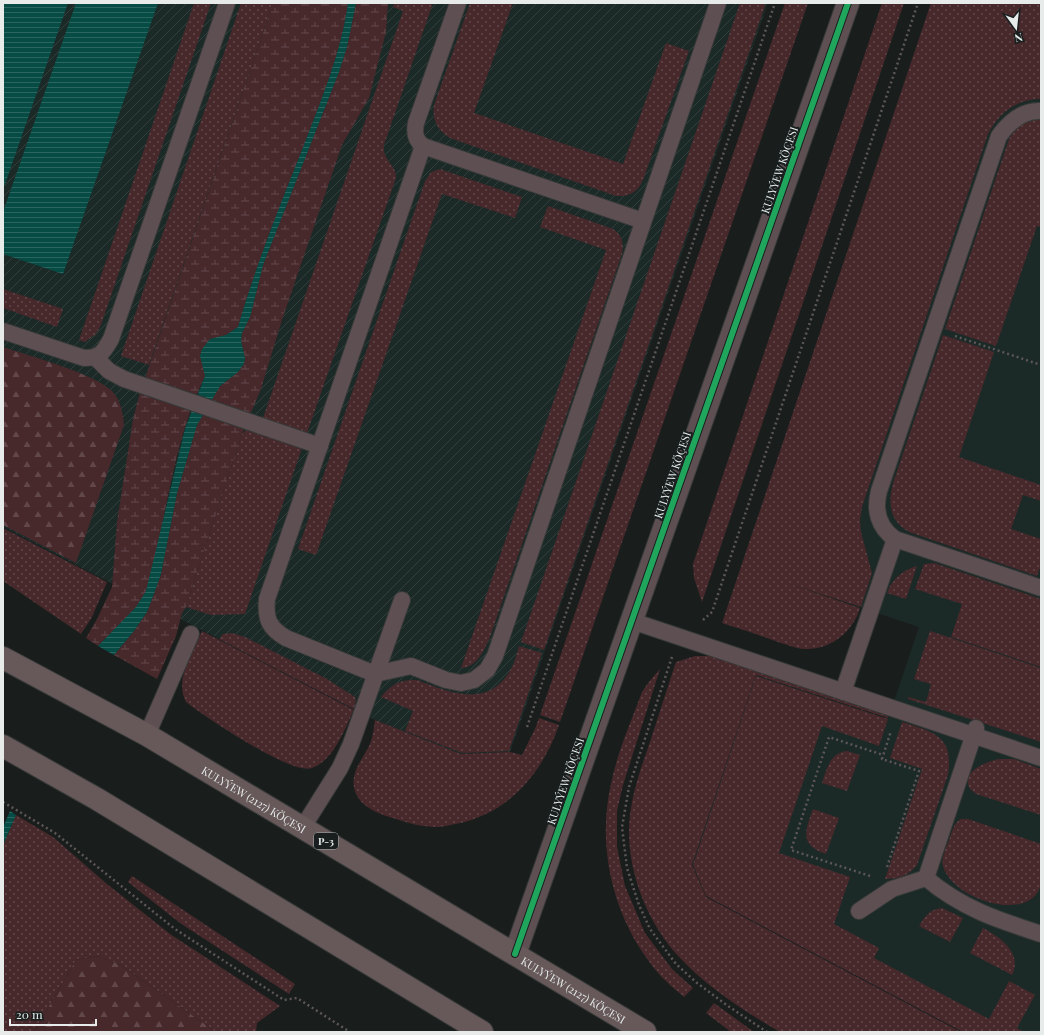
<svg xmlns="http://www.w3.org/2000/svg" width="1044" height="1035" font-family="'Playfair Display',serif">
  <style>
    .built { fill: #1b2927 }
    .industrial { fill: url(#industrial-furrows) }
    .grass { fill: url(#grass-dots) }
    .forest { fill: url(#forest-firs) }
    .wetland { fill: url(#wetland-marsh) }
    .water { fill: url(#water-rules) }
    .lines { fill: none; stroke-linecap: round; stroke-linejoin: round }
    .service-casing { stroke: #373a39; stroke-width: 18 }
    .tertiary-casing { stroke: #373a39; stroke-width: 24 }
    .trunk-casing { stroke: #373a39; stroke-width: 24 }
    .path { stroke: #5d5657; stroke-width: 2.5; stroke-dasharray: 2 3; stroke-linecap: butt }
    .service { stroke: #5e5052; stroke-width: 16 }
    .tertiary { stroke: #5e5052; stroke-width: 22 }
    .trunk { stroke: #67585a; stroke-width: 22 }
    .cycleway-casing { stroke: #181f1e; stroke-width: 8 }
    .cycleway { stroke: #20a55d; stroke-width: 6 }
    .labels { text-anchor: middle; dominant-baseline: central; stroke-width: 4; stroke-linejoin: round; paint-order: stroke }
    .shield { fill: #181f1e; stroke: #a9aeae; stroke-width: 1 }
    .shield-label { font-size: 10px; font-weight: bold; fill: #e7eceb }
    .street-label { font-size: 11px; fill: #e7eceb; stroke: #181f1e }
  </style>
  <defs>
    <pattern id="industrial-furrows" width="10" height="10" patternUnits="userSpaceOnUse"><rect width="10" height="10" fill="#1b2927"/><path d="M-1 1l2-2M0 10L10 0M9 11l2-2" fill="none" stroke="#313e3c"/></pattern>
    <pattern id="grass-dots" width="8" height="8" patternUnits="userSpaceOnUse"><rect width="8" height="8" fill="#47282b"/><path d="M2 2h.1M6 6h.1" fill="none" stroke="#62474a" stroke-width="1.8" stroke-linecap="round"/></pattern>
    <pattern id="forest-firs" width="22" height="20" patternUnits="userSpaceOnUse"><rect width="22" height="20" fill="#47282b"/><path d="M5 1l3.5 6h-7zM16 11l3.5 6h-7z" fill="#62474a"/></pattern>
    <pattern id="wetland-marsh" width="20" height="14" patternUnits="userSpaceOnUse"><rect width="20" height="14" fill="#47282b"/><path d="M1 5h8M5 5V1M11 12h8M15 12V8" fill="none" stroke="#62474a"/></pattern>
    <pattern id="water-rules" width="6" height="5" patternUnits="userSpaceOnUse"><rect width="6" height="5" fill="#074b45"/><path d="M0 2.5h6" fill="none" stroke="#2b6560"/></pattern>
  </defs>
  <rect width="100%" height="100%" fill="#191e1d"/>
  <path class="built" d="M977 23 1041 44V1032H963L706 896 692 864 756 675 888 719 919 627 787 583Z"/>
  <path class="industrial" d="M3 3H768L510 752 461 754 375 720 3 527Z"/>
  <g class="grass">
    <path d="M194 3H211L101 325 96 334 85 342 79 340Z"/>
    <path d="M241 3H273L149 365 121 356Z"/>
    <path d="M394 3H433L384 145C382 161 397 165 396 178L307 433 263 418 403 11 393 7Z"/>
    <path d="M470 3H513L474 113 623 164 666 43 689 51 643 180C638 192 629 197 616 196L450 138C437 130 432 120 434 105Z"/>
    <path d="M740 3H766L544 650 521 642Z"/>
    <path d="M785 3H808L560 722 540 715Z"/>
    <path d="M882 3H904L702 602 694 578 693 564Z"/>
    <path d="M931 3H1041V99C1016 99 999 113 988 134L862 507 860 520 861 532 872 573 861 607 787 583 860 608C853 632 830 650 805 649 796 649 786 644 778 642 759 635 741 629 722 623Z"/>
    <path d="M1033 119H1041V227L1037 226 996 346 945 329 1009 139C1015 129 1022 123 1033 119Z"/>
    <path d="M440 169 522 197 515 218 442 194 316 555 298 549 425 181 431 172Z"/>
    <path d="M548 206 613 229C622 235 624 243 622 254L490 637C484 651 477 667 461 668L606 250 540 227Z"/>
    <path d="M3 289 63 309 57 327 3 308Z"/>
    <path d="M943 335 994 352 959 457 1041 485V501L1023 495 1011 529 1041 539V565L1037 576 909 532C889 521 888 503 893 483Z"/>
    <path d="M247 429 302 448 245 614 211 615 186 607 242 434Z"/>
    <path d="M3 528 107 582 92 617 81 634 3 581Z"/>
    <path d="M934 563 1041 599V667L951 637 962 604 915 589 924 564Z"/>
    <path d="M917 566 906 599 887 593C891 580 904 569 917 566Z"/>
    <path d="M202 631 354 710C344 730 334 760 312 768 292 776 204 716 186 702 174 680 193 652 202 631Z"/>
    <path d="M930 631 1041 668V742L908 699V697L926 702 931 684 914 679Z"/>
    <path d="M232 633 245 637 327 679 355 697 356 700 354 709 219 639 223 634Z"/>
    <path d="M519 646 542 653 509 751 462 753 405 731 413 711 381 697C391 684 401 679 417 680 450 693 489 709 511 669 515 662 517 653 519 646Z"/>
    <path d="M695 656H715L889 714 888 718 756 675 692 865 706 897 961 1032H780C747 1013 707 987 681 959 646 923 624 865 630 815 633 791 641 767 649 745 658 717 667 689 676 662Z"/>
    <path d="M660 669 623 785 617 811V847L625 886 645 933 672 969 693 988 684 997C671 986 658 975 648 960 612 911 597 844 611 784 617 753 631 722 642 692L648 683Z"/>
    <path d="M756 676 888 719 879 746 822 726 779 853 850 877 834 924 879 948 874 958 989 1019 1009 981 1035 995 1017 1028 1024 1032H963L706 896 693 865Z"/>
    <path d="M539 718 559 725C542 774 508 814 455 824 449 825 443 827 437 827 422 827 407 823 393 818 379 814 360 807 355 791 349 773 363 759 370 744 373 736 374 728 375 720L461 754 510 752 522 755 535 729Z"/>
    <path d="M902 722C934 732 954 736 948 775L917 865C908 876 899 879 885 879L922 769 890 758Z"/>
    <path d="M847 751 860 755 847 791 822 783C827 768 830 753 847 751Z"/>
    <path d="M999 759H1014L1041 769V815L976 794 970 789C960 771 986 762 999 759Z"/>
    <path d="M813 809 839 818 826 854C799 845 805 831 813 809Z"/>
    <path d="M16 815 53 837 107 884 170 934 280 1006 257 1023 256 1032H216L121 965 98 956 76 960 34 1032H3V845Z"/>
    <path d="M961 819H968L1041 844C1041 858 1044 877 1039 890 1023 922 951 898 943 866 941 858 946 848 949 840 952 833 953 823 961 819Z"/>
    <path d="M132 876 295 984 289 994 180 923 128 882Z"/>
    <path d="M942 908 963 918 950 942 919 926C925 916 930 909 942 908Z"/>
    <path d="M983 928C1000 937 1023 953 1012 975L970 953Z"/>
    <path d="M714 1003 754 1032H731L706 1013Z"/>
  </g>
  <g class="forest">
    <path d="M3 347C30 356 93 373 112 391 121 401 123 413 124 425L76 563 3 525Z"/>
    <path d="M98 956 121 965 216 1032H34L76 960Z"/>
  </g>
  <g class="wetland">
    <path d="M273 3H348C341 53 322 98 304 145 280 205 256 265 238 327L226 335 219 337 204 369 205 376C172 443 167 520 146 591L137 607 98 646 86 638 97 619 112 587 117 522 133 419 139 396Z"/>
    <path d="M356 3H388L386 32 369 98 342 145 282 320 261 389 242 434 186 607 182 613 176 636 157 679 114 655 134 631 147 612 155 591 161 574 177 493 197 425 220 386 238 372 245 358 241 341 242 333 250 317 263 265 339 72 347 47Z"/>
  </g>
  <g class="water">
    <path d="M3 3H68L3 190Z"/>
    <path d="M76 3H158L63 274 3 254V212Z"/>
    <path d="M348 3H356L347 47 339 72 263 265 250 317 242 333 241 341 245 358 244 364 238 372 220 386 197 425 177 493 161 574 155 591 147 612 134 631 114 655 98 646 136 607 146 591 185 429 205 376 200 356 202 349 210 339 226 335 238 327C256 265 280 205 304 145 322 98 341 53 348 3Z"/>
    <path d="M10 811 16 815 3 845V827Z"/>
  </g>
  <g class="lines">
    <g class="service-casing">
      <g id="service">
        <path d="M458 3 416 123C414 133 415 140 423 146L643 221"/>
        <path d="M1041 111C1023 110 1009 122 999 136L879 491C874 510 878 527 895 539L1041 588"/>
        <path d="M423 146 267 599C265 619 269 628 286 638L375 674 411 666 446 680 461 683 474 680 487 670 495 656 718 3"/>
        <path d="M3 331 84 358C100 358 103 353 111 339L227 3"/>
        <path d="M96 358 109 371 124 379 320 446"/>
        <path d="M632 621 1041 758"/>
        <path d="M843 692 895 539"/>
        <path d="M147 735 191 634"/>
        <path d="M303 827 340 768 351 744 402 600"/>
        <path d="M926 878C961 908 998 920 1041 934"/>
        <path d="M859 911 892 889 926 878 976 728"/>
      </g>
    </g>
    <g class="tertiary-casing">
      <path id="tertiary" d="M515 954 848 3"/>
    </g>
    <g class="trunk-casing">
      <g id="trunk">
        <path id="s1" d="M3 658 147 735 645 1032"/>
        <path d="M3 746 97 799 482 1032"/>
      </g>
    </g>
    <g class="path">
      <path d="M955 336 1041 365"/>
      <path d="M703 620 712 612 918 3"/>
      <path d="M672 657 629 787 622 827 627 868 639 905 650 929 676 964 697 983 728 1006 767 1032"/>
      <path d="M527 727 775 3"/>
      <path d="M3 802 55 833 175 929 284 1000 297 998 350 1032"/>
      <path d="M887 867 919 771 882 759 891 731"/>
      <path d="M870 876 791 850 829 737 883 755"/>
    </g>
    <use href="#service" class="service"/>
    <use href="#tertiary" class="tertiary"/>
    <use href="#trunk" class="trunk"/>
    <g class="cycleway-casing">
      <path id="cycleway" d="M515 954 848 3"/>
    </g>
    <use href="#cycleway" class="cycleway"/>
  </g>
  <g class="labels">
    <rect class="shield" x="314" y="833" width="24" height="16" rx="3"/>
    <g class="shield-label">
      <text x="326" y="841">P-3</text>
    </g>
    <g class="street-label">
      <text transform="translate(779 170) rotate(-71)">KULYÝEW KÖÇESI</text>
      <text transform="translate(672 475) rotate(-71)">KULYÝEW KÖÇESI</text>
      <text transform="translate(565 781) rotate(-71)">KULYÝEW KÖÇESI</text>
      <text stroke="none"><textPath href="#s1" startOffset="288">KULYÝEW (2127) KÖÇESI</textPath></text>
      <text stroke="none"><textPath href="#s1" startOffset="660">KULYÝEW (2127) KÖÇESI</textPath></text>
    </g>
  </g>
  <rect width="1044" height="1035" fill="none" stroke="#e7eceb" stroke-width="8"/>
  <g transform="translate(1016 28) rotate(165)" stroke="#181f1e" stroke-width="3" paint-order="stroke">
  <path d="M0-3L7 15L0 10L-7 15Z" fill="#e7eceb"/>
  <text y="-6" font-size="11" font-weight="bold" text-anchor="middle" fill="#e7eceb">N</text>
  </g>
  <path d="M10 1019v6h86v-6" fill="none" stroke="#e7eceb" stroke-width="2"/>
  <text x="16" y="1019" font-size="12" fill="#e7eceb" stroke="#181f1e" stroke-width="3" paint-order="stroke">20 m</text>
</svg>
